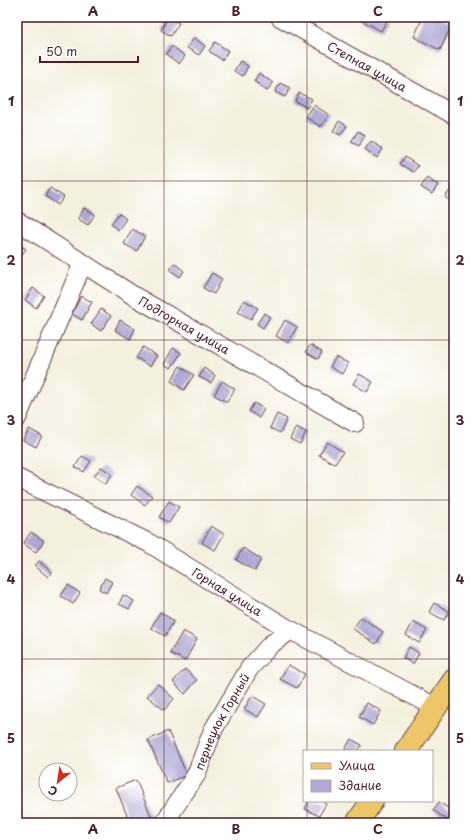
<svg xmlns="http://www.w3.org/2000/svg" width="471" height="840" font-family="'Playpen Sans',sans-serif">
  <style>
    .building { fill: #afa8d4 }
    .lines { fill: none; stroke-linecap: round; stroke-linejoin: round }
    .minor-casing { stroke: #643e46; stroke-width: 20 }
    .major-casing { stroke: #643e46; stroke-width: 24 }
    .minor { stroke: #fff; stroke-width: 18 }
    .major { stroke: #ecc669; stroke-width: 22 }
    .grid { fill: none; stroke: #4a1f2b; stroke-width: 1; stroke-opacity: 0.55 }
    .labels { text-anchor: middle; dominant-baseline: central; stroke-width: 3; stroke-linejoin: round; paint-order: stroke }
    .street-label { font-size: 12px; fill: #4a1f2b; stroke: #fff }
    .neatline { fill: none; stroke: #4a1f2b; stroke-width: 1.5 }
    .grid-label { font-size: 13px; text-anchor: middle; font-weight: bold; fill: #4a1f2b }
  </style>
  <rect width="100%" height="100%" fill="#fff"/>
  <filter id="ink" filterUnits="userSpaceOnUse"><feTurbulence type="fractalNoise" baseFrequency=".025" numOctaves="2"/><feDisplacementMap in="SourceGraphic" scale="8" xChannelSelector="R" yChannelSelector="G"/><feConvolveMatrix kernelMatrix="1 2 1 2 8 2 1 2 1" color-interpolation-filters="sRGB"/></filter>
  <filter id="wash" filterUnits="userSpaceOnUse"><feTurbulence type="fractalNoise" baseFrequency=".012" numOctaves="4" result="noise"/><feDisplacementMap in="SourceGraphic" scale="16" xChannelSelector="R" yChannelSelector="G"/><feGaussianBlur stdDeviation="0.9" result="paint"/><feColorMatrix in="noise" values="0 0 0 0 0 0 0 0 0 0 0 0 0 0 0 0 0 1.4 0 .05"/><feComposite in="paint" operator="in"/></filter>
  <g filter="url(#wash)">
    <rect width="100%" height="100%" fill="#f4f0de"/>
    <g id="blocks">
      <g class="building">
        <path d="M168 17 179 23 171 36 161 30Z"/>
        <path d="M355 17H389L381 31Z"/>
        <path d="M423 17H438L452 24 440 50 414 37Z"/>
        <path d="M194 38 205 46 199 55 187 48Z"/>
        <path d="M215 42 228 51 222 60 209 51Z"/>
        <path d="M172 46 185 56 179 64 166 54Z"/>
        <path d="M240 61 248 66 243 76 234 71Z"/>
        <path d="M259 73 273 83 267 91 254 81Z"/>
        <path d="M280 83 290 88 285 97 275 92Z"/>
        <path d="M299 93 312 99 307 108 295 101Z"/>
        <path d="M314 105 329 115 321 127 306 117Z"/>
        <path d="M339 121 347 126 340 135 333 131Z"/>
        <path d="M358 131 365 135 359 146 351 142Z"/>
        <path d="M371 141 383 149 377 158 365 149Z"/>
        <path d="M405 157 418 166 413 172 400 164Z"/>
        <path d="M17 176 22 179 17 183Z"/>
        <path d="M427 178 438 185 432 194 421 187Z"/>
        <path d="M50 188 64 197 58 205 45 196Z"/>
        <path d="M451 189 454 191V204L445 197Z"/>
        <path d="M84 208 95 214 88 225 78 219Z"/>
        <path d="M119 213 126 219 118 230 111 224Z"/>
        <path d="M132 229 145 236 137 251 124 244Z"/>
        <path d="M18 244 26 249 17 261V246Z"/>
        <path d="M174 263 184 271 180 277 170 270Z"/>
        <path d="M212 273 222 279 214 294 203 288Z"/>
        <path d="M33 288 44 296 36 308 25 300Z"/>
        <path d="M81 296 92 302 82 320 72 314Z"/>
        <path d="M244 300 258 308 251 319 238 312Z"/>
        <path d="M101 309 111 316 101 331 91 324Z"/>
        <path d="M264 313 270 317 263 328 257 324Z"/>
        <path d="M120 320 135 329 130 339 115 330Z"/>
        <path d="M285 320 297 327 288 343 276 336Z"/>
        <path d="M310 345 322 352 318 359 306 352Z"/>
        <path d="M143 347 157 356 150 366 136 358Z"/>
        <path d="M173 348 181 353 171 368 164 364Z"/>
        <path d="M336 357 348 363 342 374 330 367Z"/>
        <path d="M180 366 194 375 184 390 171 381Z"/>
        <path d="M204 368 215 375 211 383 199 377Z"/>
        <path d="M359 374 373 382 367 392 353 384Z"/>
        <path d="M222 381 235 389 227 402 214 395Z"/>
        <path d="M254 403 264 409 259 418 249 411Z"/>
        <path d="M277 414 287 419 280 433 270 428Z"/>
        <path d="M296 427 306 432 300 444 290 439Z"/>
        <path d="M29 429 42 436 36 447 23 440Z"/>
        <path d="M327 442 343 452 335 464 319 455Z"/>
        <path d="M82 456 91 461 84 472 75 467Z"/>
        <path d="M101 467 112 474 106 484 94 476Z"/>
        <path d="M137 486 152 496 145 505 131 495Z"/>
        <path d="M169 501 179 507 169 523 159 517Z"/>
        <path d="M211 526 224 534 215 550 202 543Z"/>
        <path d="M31 532 44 541 36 552 23 544Z"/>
        <path d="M243 548 261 559 255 571 236 560Z"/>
        <path d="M39 561 52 572 48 577 35 566Z"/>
        <path d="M105 578 112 582 106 593 99 589Z"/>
        <path d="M68 585 80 593 73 604 61 596Z"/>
        <path d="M123 595 134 601 129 609 119 604Z"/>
        <path d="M434 603 449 611 444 620 429 612Z"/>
        <path d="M160 612 174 621 165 636 151 628Z"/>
        <path d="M361 617 383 632 376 644 353 629Z"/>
        <path d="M413 622 427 630 419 643 406 635Z"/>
        <path d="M183 631 197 639 185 661 170 653Z"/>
        <path d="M409 647 419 653 413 664 403 658Z"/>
        <path d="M288 665 305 674 297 688 280 679Z"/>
        <path d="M185 669 197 680 185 694 173 682Z"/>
        <path d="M158 684 174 699 164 710 147 696Z"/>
        <path d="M252 696 266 704 258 717 244 709Z"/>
        <path d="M367 703 381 711 373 725 359 717Z"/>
        <path d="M168 731 187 775 167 783 148 740Z"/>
        <path d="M351 739 362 745 358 751H344Z"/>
        <path d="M136 780 154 823H130L116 788Z"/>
        <path d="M309 801H321L326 804 319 816 305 809Z"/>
        <path d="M439 802 454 812 449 821 433 810Z"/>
        <path d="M426 819 431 823H423Z"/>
      </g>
    </g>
  </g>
  <g filter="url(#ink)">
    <use href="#blocks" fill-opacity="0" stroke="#643e46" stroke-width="1"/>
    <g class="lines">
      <g class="minor-casing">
        <g id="minor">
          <path id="s1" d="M280 17 454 115"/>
          <path id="s2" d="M17 221 134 296 355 423"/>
          <path d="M17 418 83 263"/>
          <path id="s3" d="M17 478 149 543 285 627 435 707"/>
          <path id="s4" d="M164 823 196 775 213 730 249 669 270 645 291 630"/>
        </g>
      </g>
      <g class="major-casing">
        <g id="major">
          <path d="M406 751 454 680"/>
          <path d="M357 823 372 801"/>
        </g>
      </g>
      <use href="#minor" class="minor"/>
      <use href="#major" class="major"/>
    </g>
  </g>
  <path class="grid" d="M164 17V823M307 17V751M17 181H454M17 340H454M17 500H454M17 659H454M307 801V823"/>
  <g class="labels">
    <g class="street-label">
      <text stroke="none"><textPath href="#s1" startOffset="100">Степная улица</textPath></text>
      <text stroke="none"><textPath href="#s2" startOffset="197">Подгорная улица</textPath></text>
      <text stroke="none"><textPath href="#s3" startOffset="239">Горная улица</textPath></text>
      <text stroke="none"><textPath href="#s4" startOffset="117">пернеулок Горный</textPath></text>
    </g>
  </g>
  <rect width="471" height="840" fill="none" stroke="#fff" stroke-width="44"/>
  <rect x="303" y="750" width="130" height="52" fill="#ffffff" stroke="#b7a5aa"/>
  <rect x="311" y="763" width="20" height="6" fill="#ecc669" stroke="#b7a5aa"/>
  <text x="339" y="770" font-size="12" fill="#4a1f2b">Улица</text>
  <rect x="311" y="780" width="20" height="12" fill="#afa8d4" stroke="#b7a5aa"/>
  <text x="339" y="790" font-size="12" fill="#4a1f2b">Здание</text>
  <g transform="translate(58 782) rotate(210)"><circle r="19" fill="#ffffff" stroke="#b7a5aa"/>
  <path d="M0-3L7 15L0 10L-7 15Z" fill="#c8321e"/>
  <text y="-6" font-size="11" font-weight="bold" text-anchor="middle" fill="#4a1f2b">С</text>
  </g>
  <path d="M40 56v6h98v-6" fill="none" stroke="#4a1f2b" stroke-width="2"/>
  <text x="46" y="56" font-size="12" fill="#4a1f2b" stroke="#ffffff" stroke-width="3" paint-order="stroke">50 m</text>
  <rect x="22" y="22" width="427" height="796" class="neatline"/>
  <g class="grid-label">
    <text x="93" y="16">A</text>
    <text x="236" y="16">B</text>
    <text x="378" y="16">C</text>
    <text x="11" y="106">1</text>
    <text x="460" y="106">1</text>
    <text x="11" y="265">2</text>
    <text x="460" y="265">2</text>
    <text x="11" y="425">3</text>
    <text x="460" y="425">3</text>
    <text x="11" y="584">4</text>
    <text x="460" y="584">4</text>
    <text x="11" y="743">5</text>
    <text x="460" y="743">5</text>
    <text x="93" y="834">A</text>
    <text x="236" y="834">B</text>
    <text x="378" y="834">C</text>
  </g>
</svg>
